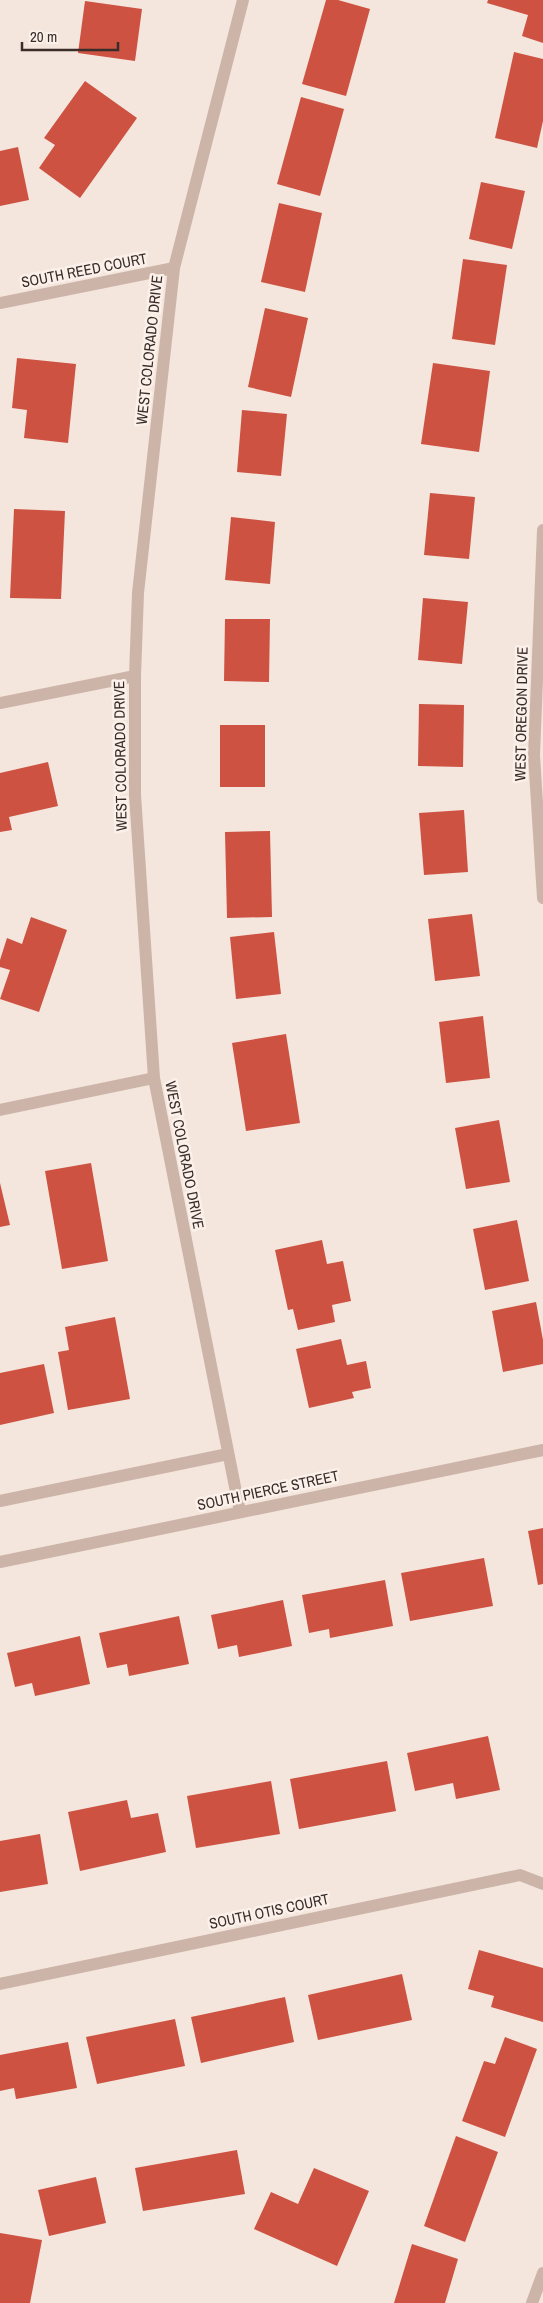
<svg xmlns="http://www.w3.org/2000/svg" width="543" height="2303" font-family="'Archivo Narrow',sans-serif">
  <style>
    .building { fill: #cd5242 }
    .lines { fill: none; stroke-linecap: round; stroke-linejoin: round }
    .minor { stroke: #cdb4a8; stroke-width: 12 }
    .tertiary { stroke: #cdb4a8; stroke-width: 12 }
    .labels { text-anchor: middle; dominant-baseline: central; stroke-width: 5; stroke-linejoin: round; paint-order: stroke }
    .street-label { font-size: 15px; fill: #3a2c29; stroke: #fbf1ea }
  </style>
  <rect width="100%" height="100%" fill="#f4e6dd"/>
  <g class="building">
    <path d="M326 0H338L370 9 346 96 302 84Z"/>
    <path d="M488 0H543V43L522 36 528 15 487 3Z"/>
    <path d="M85 1 142 9 135 61 78 53Z"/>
    <path d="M514 52 543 59V121L537 148 495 138Z"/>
    <path d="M85 81 137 118 80 198 39 168 55 145 44 138Z"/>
    <path d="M301 97 344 109 320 196 277 184Z"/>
    <path d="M18 147 29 200 0 206V151Z"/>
    <path d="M481 182 525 191 512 249 469 239Z"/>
    <path d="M279 203 322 213 305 292 261 282Z"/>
    <path d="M463 259 507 265 495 345 452 339Z"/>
    <path d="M265 308 308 318 291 397 248 387Z"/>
    <path d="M17 358 76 364 68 443 24 438 27 410 12 408Z"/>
    <path d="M433 363 490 371 479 452 421 444Z"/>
    <path d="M242 410 287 414 281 476 237 472Z"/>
    <path d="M430 493 475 497 469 559 424 555Z"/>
    <path d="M14 509 65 511 61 599 10 598Z"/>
    <path d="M231 517 275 522 270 584 225 580Z"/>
    <path d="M423 598 468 602 462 664 418 660Z"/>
    <path d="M225 619H270L269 682 224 681Z"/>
    <path d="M419 704 464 705 463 767 418 766Z"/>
    <rect x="220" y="725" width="45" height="62"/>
    <path d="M48 762 58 806 9 817 12 830 0 832V773Z"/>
    <path d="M464 810 468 872 424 875 419 813Z"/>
    <path d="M270 831 272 917 227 918 225 832Z"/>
    <path d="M472 914 480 976 435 981 428 919Z"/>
    <path d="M31 917 67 930 39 1012 0 999 10 970 0 967V960L7 938 22 944Z"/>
    <path d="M274 932 281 994 236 999 230 937Z"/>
    <path d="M483 1016 490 1078 446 1083 439 1022Z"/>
    <path d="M286 1034 300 1123 246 1131 232 1043Z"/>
    <path d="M499 1120 510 1182 466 1189 455 1128Z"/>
    <path d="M91 1163 108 1261 62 1269 45 1171Z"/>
    <path d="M0 1183 10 1225 0 1227Z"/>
    <path d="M517 1220 529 1281 485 1290 473 1229Z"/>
    <path d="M322 1240 327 1264 343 1261 351 1301 332 1305 335 1322 298 1330 293 1309 288 1310 275 1250Z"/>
    <path d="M536 1302 543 1340V1364L503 1372 492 1311Z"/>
    <path d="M115 1317 130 1399 68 1410 58 1352 69 1350 65 1327Z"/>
    <path d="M341 1339 347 1365 366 1361 371 1388 352 1392 354 1398 309 1408 296 1349Z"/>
    <path d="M44 1364 54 1413 0 1425V1373Z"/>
    <path d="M543 1528V1584L538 1585 528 1531Z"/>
    <path d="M484 1558 493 1606 410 1621 401 1573Z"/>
    <path d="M385 1580 393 1626 330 1638 329 1629 309 1633 302 1595Z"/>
    <path d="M283 1600 292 1646 239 1657 237 1645 218 1649 211 1615Z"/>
    <path d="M179 1616 189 1664 129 1676 127 1664 107 1668 99 1633Z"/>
    <path d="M80 1636 90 1684 35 1696 32 1683 15 1687 7 1653Z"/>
    <path d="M488 1736 500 1790 456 1799 453 1783 415 1791 407 1753Z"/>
    <path d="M387 1761 396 1811 299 1829 290 1779Z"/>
    <path d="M271 1781 280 1834 196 1848 187 1796Z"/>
    <path d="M127 1800 131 1818 158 1813 166 1852 80 1871 68 1812Z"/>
    <path d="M40 1834 48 1884 0 1892V1841Z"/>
    <path d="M479 1950 543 1968V2022L491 2007 494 1996 468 1989Z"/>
    <path d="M402 1974 412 2020 318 2040 308 1995Z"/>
    <path d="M285 1997 294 2042 201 2063 191 2017Z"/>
    <path d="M175 2019 185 2066 97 2084 86 2037Z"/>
    <path d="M505 2037 537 2049 505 2137 462 2121 484 2061 495 2064Z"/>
    <path d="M68 2042 77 2088 16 2099 14 2088 0 2091V2055Z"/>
    <path d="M456 2136 498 2152 465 2242 424 2226Z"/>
    <path d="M237 2150 245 2194 143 2211 135 2168Z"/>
    <path d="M314 2168 369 2191 337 2266 254 2229 271 2192 298 2204Z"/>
    <path d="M96 2177 106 2223 49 2236 38 2190Z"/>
    <path d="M0 2233 42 2240 30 2303H0Z"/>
    <path d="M412 2244 458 2259 445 2303H394Z"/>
  </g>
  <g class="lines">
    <g class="minor">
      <path d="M0 303 174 268"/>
      <path d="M543 530 534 755 543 898"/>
      <path d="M0 703 135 676"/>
      <path d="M0 1110 154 1078"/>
      <path d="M0 1501 228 1454"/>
      <path d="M240 1512 154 1078 135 795V676L138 593 174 268 243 0"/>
      <path d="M0 1984 520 1875 543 1884"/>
      <path d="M532 2303 543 2273"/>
    </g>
    <path class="tertiary" d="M0 1562 543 1450"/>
  </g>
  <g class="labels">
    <g class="street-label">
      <text transform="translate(84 270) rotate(-11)">SOUTH REED COURT</text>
      <text transform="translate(149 350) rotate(-84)">WEST COLORADO DRIVE</text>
      <text transform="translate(521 714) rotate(-89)">WEST OREGON DRIVE</text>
      <text transform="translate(120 756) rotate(-91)">WEST COLORADO DRIVE</text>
      <text transform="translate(185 1155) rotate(79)">WEST COLORADO DRIVE</text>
      <text transform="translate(268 1490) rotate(-12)">SOUTH PIERCE STREET</text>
      <text transform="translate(269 1911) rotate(-12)">SOUTH OTIS COURT</text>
    </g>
  </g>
  <path d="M22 42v8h96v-8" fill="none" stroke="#3a2c29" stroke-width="2.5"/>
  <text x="30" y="42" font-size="15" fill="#3a2c29" stroke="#fbf1ea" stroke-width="4" paint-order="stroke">20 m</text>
</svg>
